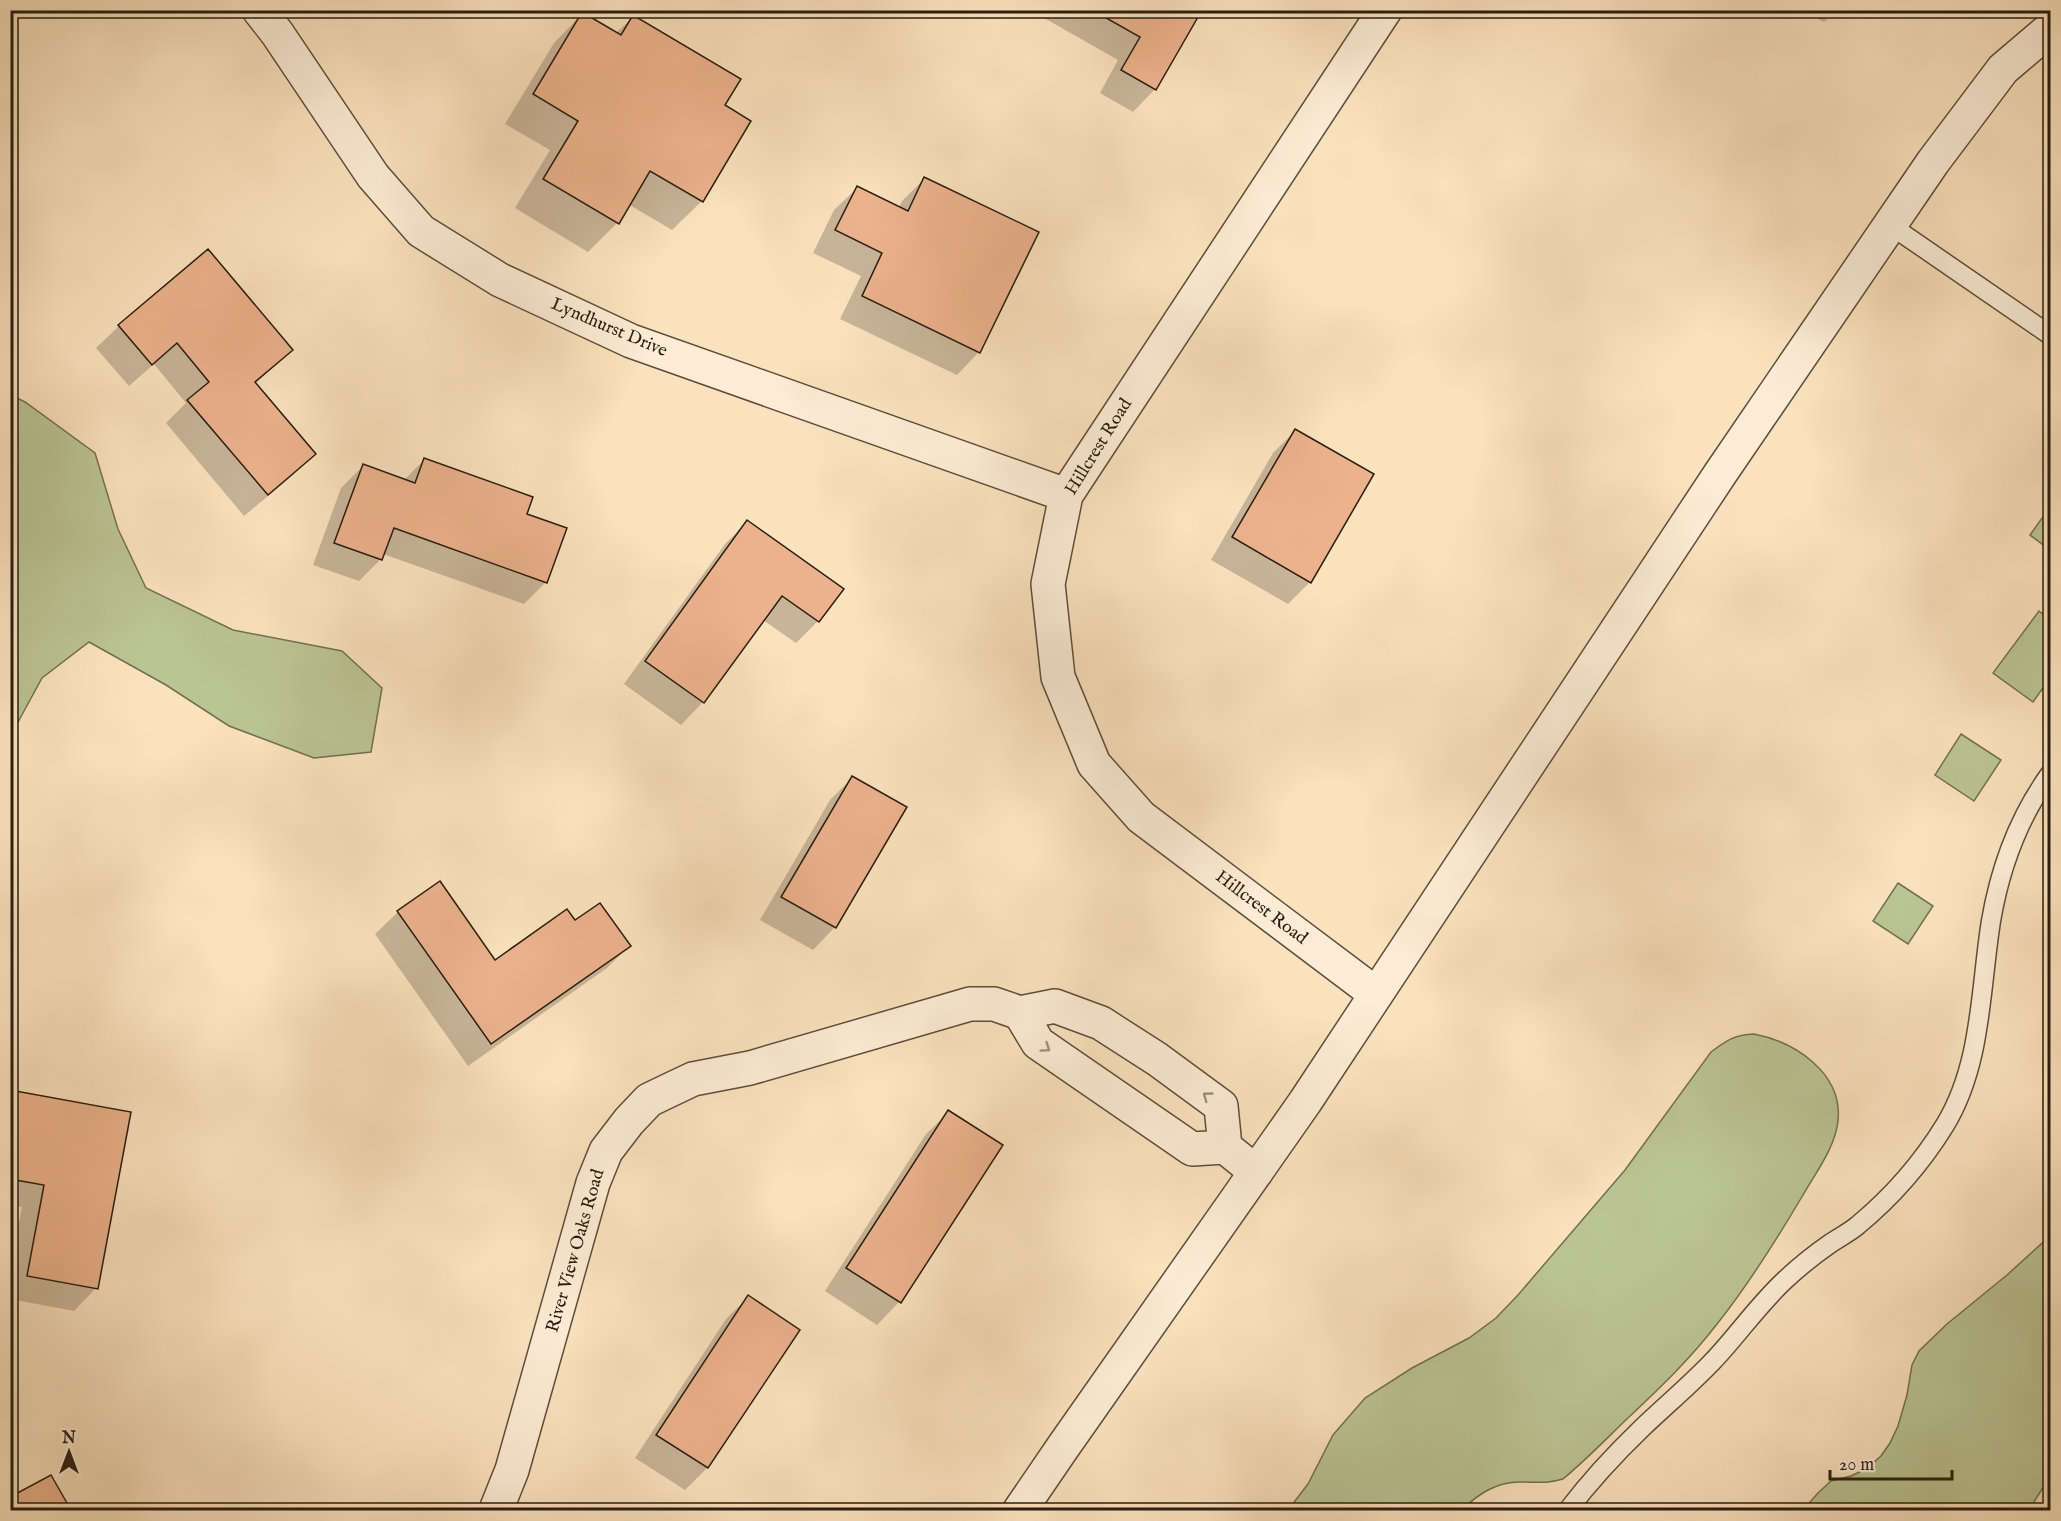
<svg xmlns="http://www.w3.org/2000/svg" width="2061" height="1521" font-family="'IM FELL English',serif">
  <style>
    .green { fill: #bbc494; stroke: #727051; stroke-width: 1.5 }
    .shadow { fill: #0003 }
    .building { fill: #ebb28d; stroke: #291d0e; stroke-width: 1.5 }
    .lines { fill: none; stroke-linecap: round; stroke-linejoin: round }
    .lane-casing { stroke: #5d4e3a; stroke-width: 21 }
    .street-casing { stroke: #5d4e3a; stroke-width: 36 }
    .lane { stroke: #fcecd5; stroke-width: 18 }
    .street { stroke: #fcecd5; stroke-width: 33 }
    .oneway { stroke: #9d8f7b }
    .labels { text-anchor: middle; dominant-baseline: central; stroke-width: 6; stroke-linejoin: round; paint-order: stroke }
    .street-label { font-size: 18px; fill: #291d0e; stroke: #fcecd5 }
  </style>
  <rect width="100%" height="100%" fill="#fae2be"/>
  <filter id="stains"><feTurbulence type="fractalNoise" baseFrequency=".00333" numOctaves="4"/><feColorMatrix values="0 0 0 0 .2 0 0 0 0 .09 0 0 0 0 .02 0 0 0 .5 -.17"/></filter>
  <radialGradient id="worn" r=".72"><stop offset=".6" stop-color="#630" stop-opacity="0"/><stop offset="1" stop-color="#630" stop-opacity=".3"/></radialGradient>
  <g class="green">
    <path d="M11 395 25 402 95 453 118 529 146 588 233 630 342 651 382 688 371 752 314 758 229 726 166 685 89 642 42 678 11 735Z"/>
    <path d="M2050 507V550L2030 535Z"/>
    <path d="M2039 611 2050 620V678L2033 702 1993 673Z"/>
    <path d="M1961 734 2001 760 1974 801 1935 775Z"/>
    <path d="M1898 883 1933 906 1908 944 1873 921Z"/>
    <path d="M1754 1034C1795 1042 1843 1073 1838 1121 1835 1148 1816 1172 1803 1195 1777 1239 1749 1284 1717 1324 1691 1358 1661 1387 1629 1417 1607 1438 1586 1460 1563 1479 1546 1484 1537 1482 1520 1482 1496 1482 1478 1494 1462 1510H1288L1308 1484 1333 1435 1365 1398 1412 1368 1469 1338 1496 1318 1518 1295 1625 1170 1711 1052C1727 1040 1734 1035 1754 1034Z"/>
    <path d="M2050 1236V1465L2049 1478 2029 1510H1803L1818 1493 1831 1481 1851 1476 1866 1469 1881 1456 1890 1443 1898 1426 1907 1395 1912 1365 1919 1351 1947 1324 2007 1275Z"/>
  </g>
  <g class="shadow">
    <path d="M1030 10H1200L1155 89 1133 112 1100 93 1118 60Z"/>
    <path d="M1800 10H1836L1824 22Z"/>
    <path d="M583 13 616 33 633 17 723 106 702 201 672 230 628 204 617 223 588 252 515 208 550 150 505 124 554 43Z"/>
    <path d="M924 179 979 352 957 375 840 319 861 276 813 253 834 210 857 188 899 208 902 201Z"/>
    <path d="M119 326 291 350 255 384 314 454 292 476 244 516 166 423 186 403 154 364 129 386 96 348Z"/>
    <path d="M1295 431 1310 582 1288 604 1211 560 1273 453Z"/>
    <path d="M424 460 525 515 546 582 524 604 383 554 381 559 359 581 313 565 341 488 363 466 404 480Z"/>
    <path d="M747 522 818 621 796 643 763 620 703 702 681 725 624 684 725 544Z"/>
    <path d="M852 778 835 927 813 950 760 920 830 800Z"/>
    <path d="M398 912 495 962 575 922 629 946 607 968 468 1066 375 934Z"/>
    <path d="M10 1091 96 1288 74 1311 10 1299V1270L22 1207 10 1205Z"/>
    <path d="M949 1112 1001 1146 899 1302 877 1325 825 1291 926 1134Z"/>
    <path d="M748 1297 798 1330 707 1468 685 1490 635 1458 726 1319Z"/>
    <path d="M50 1477 69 1510H10V1499Z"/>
  </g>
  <g class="building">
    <path d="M1092 10H1202L1156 90 1121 70 1140 37Z"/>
    <path d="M582 12 621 35 633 15 741 79 725 105 751 121 703 202 650 171 619 224 543 179 578 121 533 94Z"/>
    <path d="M924 177 1039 232 980 353 862 296 882 253 835 230 857 186 908 211Z"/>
    <path d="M208 249 293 350 255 382 316 454 268 495 187 400 209 382 177 343 152 365 118 325Z"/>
    <path d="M1295 429 1374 474 1311 583 1232 537Z"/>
    <path d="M424 458 533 497 527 514 567 528 547 583 394 528 382 560 334 543 363 464 415 483Z"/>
    <path d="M747 520 844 589 819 622 782 596 704 703 645 661Z"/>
    <path d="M852 776 907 807 836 928 781 897Z"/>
    <path d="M440 881 495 960 567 909 575 920 600 903 631 946 491 1044 397 911Z"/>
    <path d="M10 1090 131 1112 98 1289 27 1276 44 1185 10 1179V1145L14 1126 10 1125Z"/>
    <path d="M948 1110 1003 1145 901 1303 846 1268Z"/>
    <path d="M748 1295 800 1330 708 1468 656 1435Z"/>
    <path d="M51 1475 71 1510H10V1497Z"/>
  </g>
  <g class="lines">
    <g class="lane-casing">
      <g id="lane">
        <path d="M1890 225 2050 335"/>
        <path d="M1568 1510C1590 1481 1615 1454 1642 1428 1665 1406 1689 1386 1712 1362 1737 1336 1758 1305 1785 1280 1799 1267 1815 1254 1831 1243 1840 1237 1850 1232 1858 1225 1893 1196 1921 1164 1945 1125 1982 1064 1980 990 1991 921 2000 868 2019 817 2050 774"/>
      </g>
    </g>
    <g class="street-casing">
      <g id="street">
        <path d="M259 10 277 33 373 176 421 231 500 280 631 341 1066 495"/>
        <path d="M1376 994 1141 817 1094 764 1058 677 1048 584 1066 495 1385 10"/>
        <path d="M1225 1147 1221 1106 1157 1059 1101 1023 1055 1006 1020 1013 1038 1043 1192 1149 1225 1147 1256 1172"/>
        <path d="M496 1510 512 1470 593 1183 606 1151 629 1121 649 1100 674 1088 693 1079 750 1068 970 1004H994L1020 1013"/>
        <path d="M1020 1510 1063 1447 1305 1102 1720 474 1933 162 2003 69 2050 29"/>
      </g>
    </g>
    <use href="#lane" class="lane"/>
    <use href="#street" class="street"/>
  </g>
  <defs><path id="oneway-chevron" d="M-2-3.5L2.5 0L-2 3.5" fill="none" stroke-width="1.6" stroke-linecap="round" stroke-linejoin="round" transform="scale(1.5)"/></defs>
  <g class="oneway">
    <use href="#oneway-chevron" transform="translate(1046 1048) rotate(35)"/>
    <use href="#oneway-chevron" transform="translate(1207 1096) rotate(-144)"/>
  </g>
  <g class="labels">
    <g class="street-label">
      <text transform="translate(609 328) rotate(23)">Lyndhurst Drive</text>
      <text transform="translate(1099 447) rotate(-58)">Hillcrest Road</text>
      <text transform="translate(1261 908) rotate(37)">Hillcrest Road</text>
      <text transform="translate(576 1251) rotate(-74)">River View Oaks Road</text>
    </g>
  </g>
  <rect width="2061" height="1521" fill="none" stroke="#fae2be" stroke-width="36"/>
  <rect x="12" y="12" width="2037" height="1497" fill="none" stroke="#291d0e" stroke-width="3"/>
  <rect x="18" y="18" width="2025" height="1485" fill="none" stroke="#291d0e" stroke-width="1.5"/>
  <g transform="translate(69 1452)" stroke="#fcecd5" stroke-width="4.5" paint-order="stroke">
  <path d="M0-4.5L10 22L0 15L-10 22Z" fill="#291d0e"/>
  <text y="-9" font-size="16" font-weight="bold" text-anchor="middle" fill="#291d0e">N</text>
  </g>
  <path d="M1830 1470v9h122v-9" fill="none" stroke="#291d0e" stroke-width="3"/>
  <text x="1839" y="1470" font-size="18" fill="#291d0e" stroke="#fcecd5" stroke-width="4.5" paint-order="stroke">20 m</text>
  <rect width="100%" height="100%" filter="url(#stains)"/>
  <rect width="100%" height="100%" fill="url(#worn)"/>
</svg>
